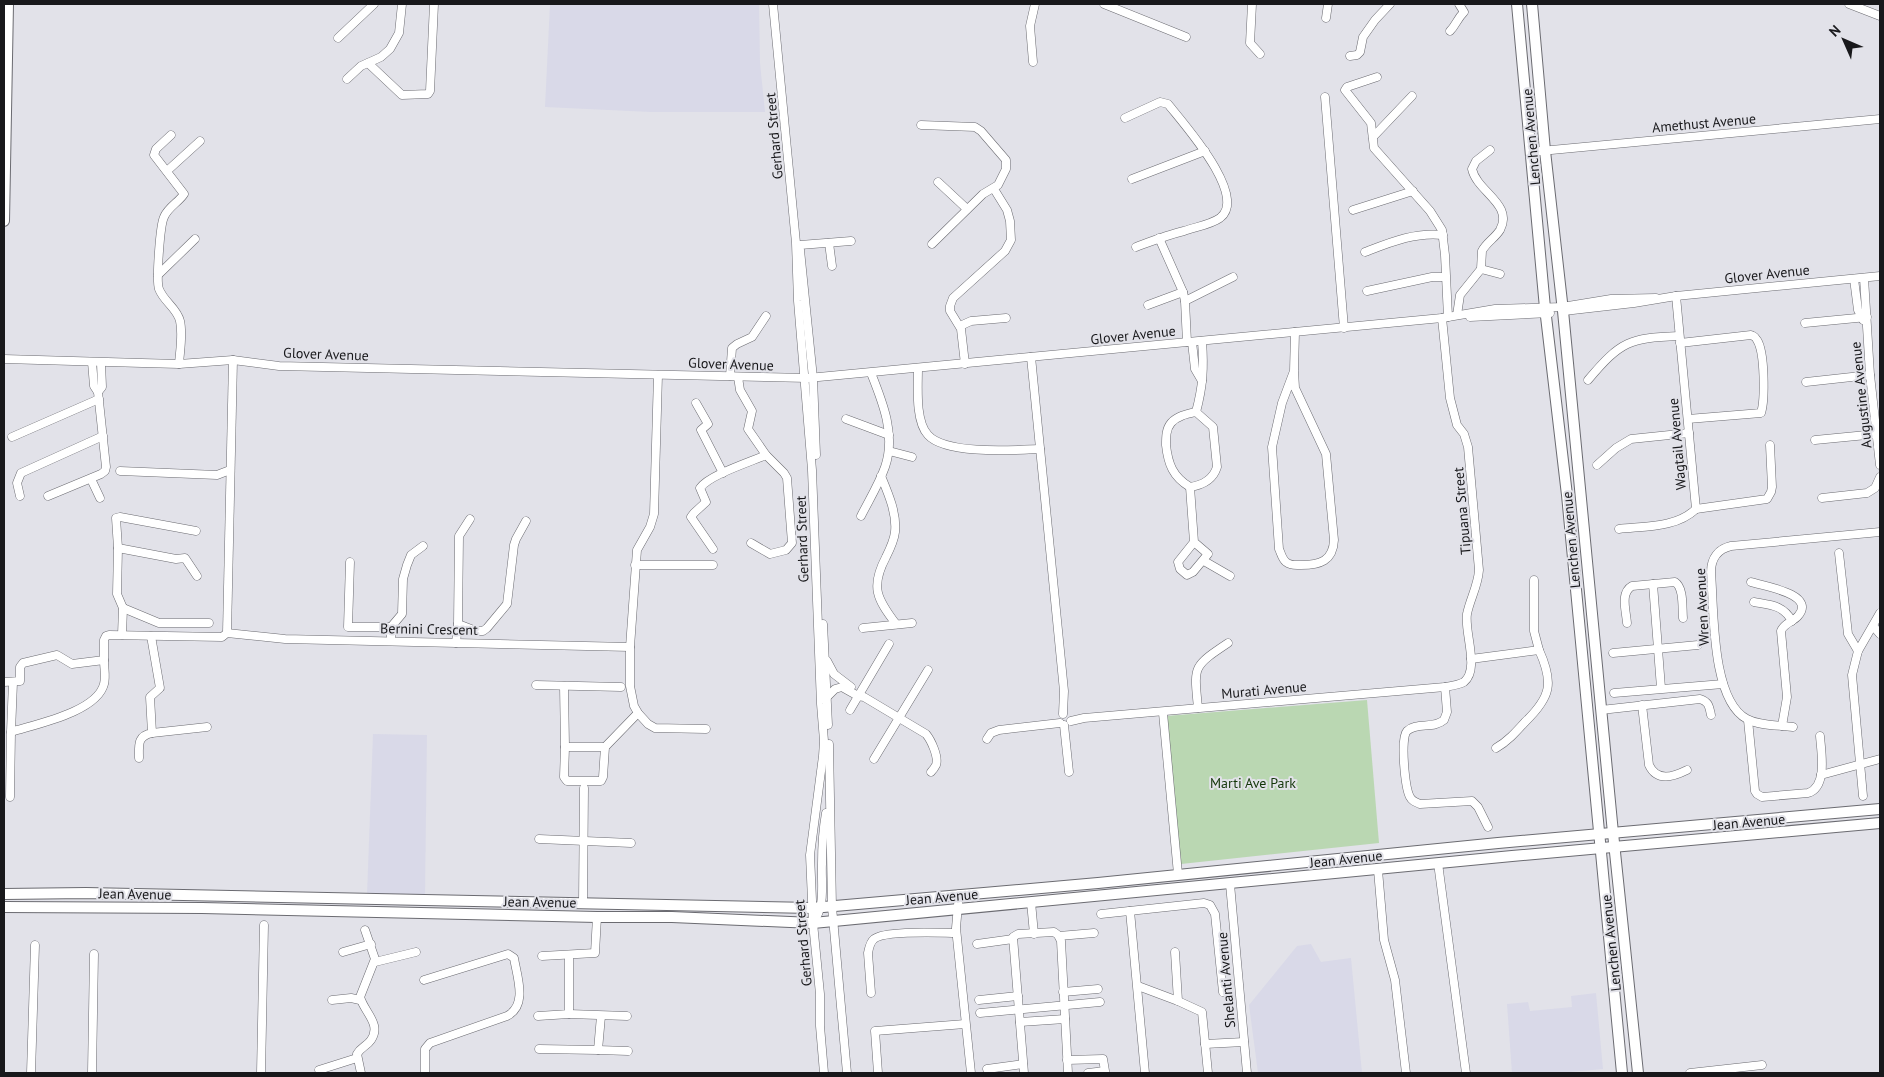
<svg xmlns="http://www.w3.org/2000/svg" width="1884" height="1077" font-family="'PT Sans',sans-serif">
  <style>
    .built { fill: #d9d9e8 }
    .green { fill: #bad7b2 }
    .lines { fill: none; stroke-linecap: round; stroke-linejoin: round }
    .minor-casing { stroke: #6b6b71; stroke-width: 9 }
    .major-casing { stroke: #6b6b71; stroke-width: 12 }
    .minor { stroke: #fff; stroke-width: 8 }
    .major { stroke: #fff; stroke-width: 10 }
    .labels { text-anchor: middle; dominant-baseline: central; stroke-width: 4; stroke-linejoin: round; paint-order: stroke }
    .street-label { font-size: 14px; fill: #18181b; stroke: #e2e2e9 }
    .park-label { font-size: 14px; fill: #133609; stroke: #e2e2e9 }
  </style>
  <rect width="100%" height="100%" fill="#e2e2e9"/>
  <g class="built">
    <path d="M550 4H759L760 63 765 112H651L545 107Z"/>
    <path d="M373 734 427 735 425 896 367 895Z"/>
    <path d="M1311 944 1321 962 1351 958 1362 1073H1258L1249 1005 1297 946Z"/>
    <path d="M1596 993 1603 1069 1558 1073H1512L1507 1004 1528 1002 1530 1011 1572 1007 1571 996Z"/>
  </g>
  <path class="green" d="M1367 700 1379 843 1181 864 1166 716Z"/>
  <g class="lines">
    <g class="minor-casing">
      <g id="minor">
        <path d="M773 4 796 243 798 301 812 470 821 704 824 741 823 756 810 855 813 923 820 994V1026L824 1073"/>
        <path d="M1104 4 1186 37"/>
        <path d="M1252 4 1250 43 1260 54"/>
        <path d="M1849 4 1880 16"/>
        <path d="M1326 18 1328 4"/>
        <path d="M1450 31C1456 25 1457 19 1464 12L1459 4"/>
        <path d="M338 38 374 4"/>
        <path d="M1350 56 1357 55 1360 52 1363 37 1375 20 1390 4"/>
        <path d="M1033 62 1030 26 1035 4"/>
        <path d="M368 63 402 95 428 94 430 91 434 4"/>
        <path d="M1377 77 1347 87 1345 90 1371 123 1374 148 1430 211 1442 230 1445 255 1448 317"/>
        <path d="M347 79 361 66 381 57 390 49 399 33 402 4"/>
        <path d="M1325 97 1344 328"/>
        <path d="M1125 118 1160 102 1168 104C1182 122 1249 196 1220 218 1210 225 1195 227 1184 231 1167 235 1152 241 1136 247"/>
        <path d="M921 125 975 127 981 131 1006 160V169L998 185 983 194 932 244"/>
        <path d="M171 135 156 149 154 155 184 194C179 202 168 207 164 217 160 225 156 281 159 289 164 302 177 308 180 321 183 334 180 350 179 364"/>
        <path d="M1373 137 1412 96"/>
        <path d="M1530 152 1880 119"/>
        <path d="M167 171 200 141"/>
        <path d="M1132 179 1205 151"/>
        <path d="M938 182 967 209"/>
        <path d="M1353 210 1413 191"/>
        <path d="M1159 238 1183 292 1185 301 1187 342"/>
        <path d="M829 243 832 266"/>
        <path d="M800 245 851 241"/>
        <path d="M800 250 813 378 816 455"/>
        <path d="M1365 252C1391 242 1415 232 1443 235"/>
        <path d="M1481 269 1500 274"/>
        <path d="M158 275 195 239"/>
        <path d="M1864 278 1870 375 1880 465"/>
        <path d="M1854 279 1858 310 1863 320"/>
        <path d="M1367 291 1432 277H1445"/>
        <path d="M1676 296 1696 509"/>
        <path d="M1185 301 1233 277"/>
        <path d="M1148 305 1183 292"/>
        <path d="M1564 311 1634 303 1676 296 1880 276"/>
        <path d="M1457 315 1460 295 1481 269 1482 251C1486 243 1495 238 1500 230 1514 204 1477 192 1472 169L1476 161 1490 150"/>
        <path d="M1470 317 1550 313"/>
        <path d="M1805 323 1867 317"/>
        <path d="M960 326 971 321 1006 318"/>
        <path d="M1192 342 1195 369 1202 381"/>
        <path d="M1680 343 1751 335C1755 337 1755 336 1757 340 1765 352 1765 400 1761 413L1688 419"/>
        <path d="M1031 357 1064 691 1063 714"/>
        <path d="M4 359 142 363 179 364 233 360 279 366 808 378 1442 318 1495 309 1562 307 1611 299 1656 298"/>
        <path d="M965 364 961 329 950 311V306L953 298 1005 251 1011 240 1010 221 1007 210 994 189"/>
        <path d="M918 368C918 387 915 421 928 435 946 455 1015 450 1040 449"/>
        <path d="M1294 371 1282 403 1272 447 1279 549C1281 553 1282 559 1286 562 1291 566 1296 565 1301 565 1320 565 1333 561 1334 540L1326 454 1295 388 1294 371 1295 332"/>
        <path d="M658 375 654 514 650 527 637 550 630 647V686L634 706 638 713 648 724 655 728 706 729"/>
        <path d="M730 376 732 348 737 344 752 337 766 316"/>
        <path d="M1588 380C1621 341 1629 338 1679 336"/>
        <path d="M1806 382 1870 375"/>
        <path d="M98 392 102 387 101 363"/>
        <path d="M696 403 708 424 701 430 723 473"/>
        <path d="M1196 412 1213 427 1217 467C1213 480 1203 485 1190 487 1173 477 1168 464 1166 445 1166 437 1166 429 1171 423 1177 416 1187 414 1196 412Z"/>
        <path d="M1196 412C1203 386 1204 368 1202 341"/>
        <path d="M846 419 889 435"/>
        <path d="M12 437 99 399"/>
        <path d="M1815 440 1877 434"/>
        <path d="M889 451 912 457"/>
        <path d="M1597 465 1616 448 1631 439 1689 433"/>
        <path d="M120 471 217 475 230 470"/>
        <path d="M881 476C888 493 897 513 895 532 894 541 890 549 886 557 870 587 877 599 896 624"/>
        <path d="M91 479 100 498"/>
        <path d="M1190 487 1194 542 1178 562 1180 569 1187 575 1193 572 1208 554 1194 542"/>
        <path d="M20 496 17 483 21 473 103 436"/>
        <path d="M48 496 101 474 105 471 106 467 98 392 94 386 92 362"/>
        <path d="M1822 498 1867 493 1875 488 1880 477"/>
        <path d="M1696 509 1767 499 1771 492 1772 487 1770 445"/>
        <path d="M861 516C869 500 879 484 885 467 896 435 883 403 871 373"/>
        <path d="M1619 529C1645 526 1676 528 1696 509"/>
        <path d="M751 543 770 554 786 550 792 543 787 478 784 473 766 455"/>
        <path d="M118 548 176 559 185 558 197 576"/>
        <path d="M713 549 691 517 694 513 706 502 700 488C709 475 750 462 766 455L748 429 752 411 740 390 738 377"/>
        <path d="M1839 553 1848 634 1858 651"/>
        <path d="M1204 561 1230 576"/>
        <path d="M350 562 348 627H391"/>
        <path d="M635 565H713"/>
        <path d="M1751 582C1763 586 1817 594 1798 616 1793 622 1784 623 1781 631L1787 697 1782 726"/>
        <path d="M1653 584 1661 688"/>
        <path d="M1754 602C1771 605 1783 605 1792 621"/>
        <path d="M123 608 159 623H209"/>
        <path d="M1627 623C1626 610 1620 593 1632 586L1675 582C1684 588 1682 607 1683 618"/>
        <path d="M458 624 476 631H483L487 628 507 604 514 545 516 539 526 521"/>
        <path d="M823 624 828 725"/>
        <path d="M1873 626 1880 634"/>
        <path d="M863 628 912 623"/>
        <path d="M227 633 233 360"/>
        <path d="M122 635 123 608 117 594 118 548 116 518 120 517 196 531"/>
        <path d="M391 641V627L402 614 403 579 407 565 411 555 423 546"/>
        <path d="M456 643 458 624 459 536 470 519"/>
        <path d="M1613 653 1698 645"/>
        <path d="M1471 659 1539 650 1534 631V580"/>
        <path d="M827 661 834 674 851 687"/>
        <path d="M4 682 20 681V667L23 663 57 655 72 664 104 660V640L106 636 109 635 222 637 227 633 285 639 630 647"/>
        <path d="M13 682 11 732C36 724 97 712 104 684 106 677 104 668 104 660"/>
        <path d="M536 685 621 687"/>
        <path d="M564 686 565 747H605"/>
        <path d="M1445 687 1447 712 1444 720C1434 729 1416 722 1407 731 1400 738 1405 788 1410 797 1412 801 1415 802 1420 804L1472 801 1478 807 1488 827"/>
        <path d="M1614 693 1723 684"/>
        <path d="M826 698 835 689 842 687 858 696 864 697 926 734C931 740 939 757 936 765 935 767 932 771 931 772"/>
        <path d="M1642 705 1649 765C1657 782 1673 777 1687 770"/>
        <path d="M1198 708C1194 666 1192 667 1228 643"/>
        <path d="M850 710 889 644"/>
        <path d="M1601 710 1700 699C1709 702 1709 706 1711 715"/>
        <path d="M1163 713 1178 874"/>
        <path d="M1748 720 1755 791 1757 794 1762 797 1808 793C1828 787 1821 751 1820 736"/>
        <path d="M1071 721 1084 718 1445 687C1451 686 1459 685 1464 682 1480 669 1464 632 1467 614 1470 599 1478 586 1479 570L1468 447 1464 434 1457 425 1450 398 1442 318"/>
        <path d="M1064 725 1069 772"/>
        <path d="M1793 727C1779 725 1760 726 1747 719 1711 700 1714 609 1711 572 1711 558 1718 549 1731 546L1880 532"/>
        <path d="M152 733 207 727"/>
        <path d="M987 739 991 733 999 730 1060 723"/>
        <path d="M829 744 832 907 847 1073"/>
        <path d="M565 747 564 777 567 781H601L603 777 605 747 638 713"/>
        <path d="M1496 748C1508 741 1516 732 1525 722 1551 697 1554 683 1539 650"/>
        <path d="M139 758C139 745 137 736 152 733L150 697 160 688 151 636"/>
        <path d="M874 759 928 670"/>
        <path d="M1821 775 1880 759"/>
        <path d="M1863 796 1852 675 1858 651 1880 613"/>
        <path d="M10 797 11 732"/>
        <path d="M539 839 631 843"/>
        <path d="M1438 863 1466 1073"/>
        <path d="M1378 870 1384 940 1395 980 1406 1073"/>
        <path d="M1230 884 1247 1073"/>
        <path d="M959 894 956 928 971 1073"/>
        <path d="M1031 902 1034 934"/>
        <path d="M583 903 584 788"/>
        <path d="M1130 911 1145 1073"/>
        <path d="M1101 914 1204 903 1210 905 1215 914 1223 992"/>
        <path d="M813 922C826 907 821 882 822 864 822 847 823 830 826 813"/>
        <path d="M1059 936 1094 933"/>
        <path d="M977 944 1013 939"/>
        <path d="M343 952 371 944"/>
        <path d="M1175 952 1178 1001"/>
        <path d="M542 956 595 953 597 917"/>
        <path d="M375 962 416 952"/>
        <path d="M424 980 508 954 514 958C517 977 528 1005 507 1016L430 1043 425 1049V1073"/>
        <path d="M1138 986 1178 1001 1202 1012 1208 1073"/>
        <path d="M1063 992 1098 989"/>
        <path d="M871 993 868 953C869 948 870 942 874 939 885 930 941 933 956 933"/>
        <path d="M332 1000 351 998 360 1000"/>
        <path d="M979 1000 1018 996"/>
        <path d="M980 1013 1100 1002"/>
        <path d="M569 1014 627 1016"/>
        <path d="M538 1016 569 1014V955"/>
        <path d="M1020 1022 1065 1019"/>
        <path d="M1205 1044 1244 1042"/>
        <path d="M539 1049 598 1050 601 1016"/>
        <path d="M598 1050 628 1051"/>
        <path d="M1067 1060 1103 1059 1105 1071 1088 1073"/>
        <path d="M987 1069 1023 1064"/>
        <path d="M319 1070 357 1058"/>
        <path d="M31 1073 35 945"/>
        <path d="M92 1073 94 954"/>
        <path d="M261 1073 264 925"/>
        <path d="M361 1073 357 1054C361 1047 367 1046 371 1040 382 1024 364 1012 360 997L375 959 365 930"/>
        <path d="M878 1073 875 1031 965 1024"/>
        <path d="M1024 1073 1013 937 1018 934 1054 932 1058 935 1061 941 1068 1073"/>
        <path d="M1690 1073 1762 1065"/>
      </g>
    </g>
    <g class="major-casing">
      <g id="major">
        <path d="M1517 4 1545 308 1567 495 1622 1073"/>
        <path d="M1532 4 1545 151 1563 311 1613 833 1638 1073"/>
        <path d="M4 221 8 4"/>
        <path d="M4 894 86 893 812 908 1098 883 1498 843 1880 809"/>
        <path d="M4 907 202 908 597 917H672L813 923 1512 856 1880 823"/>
      </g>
    </g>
    <use href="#minor" class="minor"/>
    <use href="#major" class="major"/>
  </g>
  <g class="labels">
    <g class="street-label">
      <text transform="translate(1704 123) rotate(-5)">Amethust Avenue</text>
      <text transform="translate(774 136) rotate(-95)">Gerhard Street</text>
      <text transform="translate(1531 137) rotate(-95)">Lenchen Avenue</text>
      <text transform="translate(1767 274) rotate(-6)">Glover Avenue</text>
      <text transform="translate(1133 335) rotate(-6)">Glover Avenue</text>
      <text transform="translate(326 354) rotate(2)">Glover Avenue</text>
      <text transform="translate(731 364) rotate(2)">Glover Avenue</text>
      <text transform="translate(1861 395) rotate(-96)">Augustine Avenue</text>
      <text transform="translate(1677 444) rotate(-95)">Wagtail Avenue</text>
      <text transform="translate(1462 511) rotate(-95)">Tipuana Street</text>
      <text transform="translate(802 539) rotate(-92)">Gerhard Street</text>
      <text transform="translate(1571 540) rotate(-95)">Lenchen Avenue</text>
      <text transform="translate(1702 607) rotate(-93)">Wren Avenue</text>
      <text transform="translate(429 629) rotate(1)">Bernini Crescent</text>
      <text transform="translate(1264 690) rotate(-5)">Murati Avenue</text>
      <text transform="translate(1749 822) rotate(-5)">Jean Avenue</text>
      <text transform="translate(1346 859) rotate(-6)">Jean Avenue</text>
      <text transform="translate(135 894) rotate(1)">Jean Avenue</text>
      <text transform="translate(942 897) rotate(-5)">Jean Avenue</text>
      <text transform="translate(540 902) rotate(1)">Jean Avenue</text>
      <text transform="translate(803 943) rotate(-95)">Gerhard Street</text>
      <text transform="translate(1611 943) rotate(-96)">Lenchen Avenue</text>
      <text transform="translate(1226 980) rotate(-95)">Shelanti Avenue</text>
    </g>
    <g class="park-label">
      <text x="1253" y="783">Marti Ave Park</text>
    </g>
  </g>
  <rect width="1884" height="1077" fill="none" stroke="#18181b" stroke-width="10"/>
  <g transform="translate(1844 40) rotate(315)" stroke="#e2e2e9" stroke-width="4" paint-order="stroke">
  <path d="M0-4L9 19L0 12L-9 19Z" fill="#18181b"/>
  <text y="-8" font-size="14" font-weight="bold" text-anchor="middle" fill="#18181b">N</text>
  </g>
</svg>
